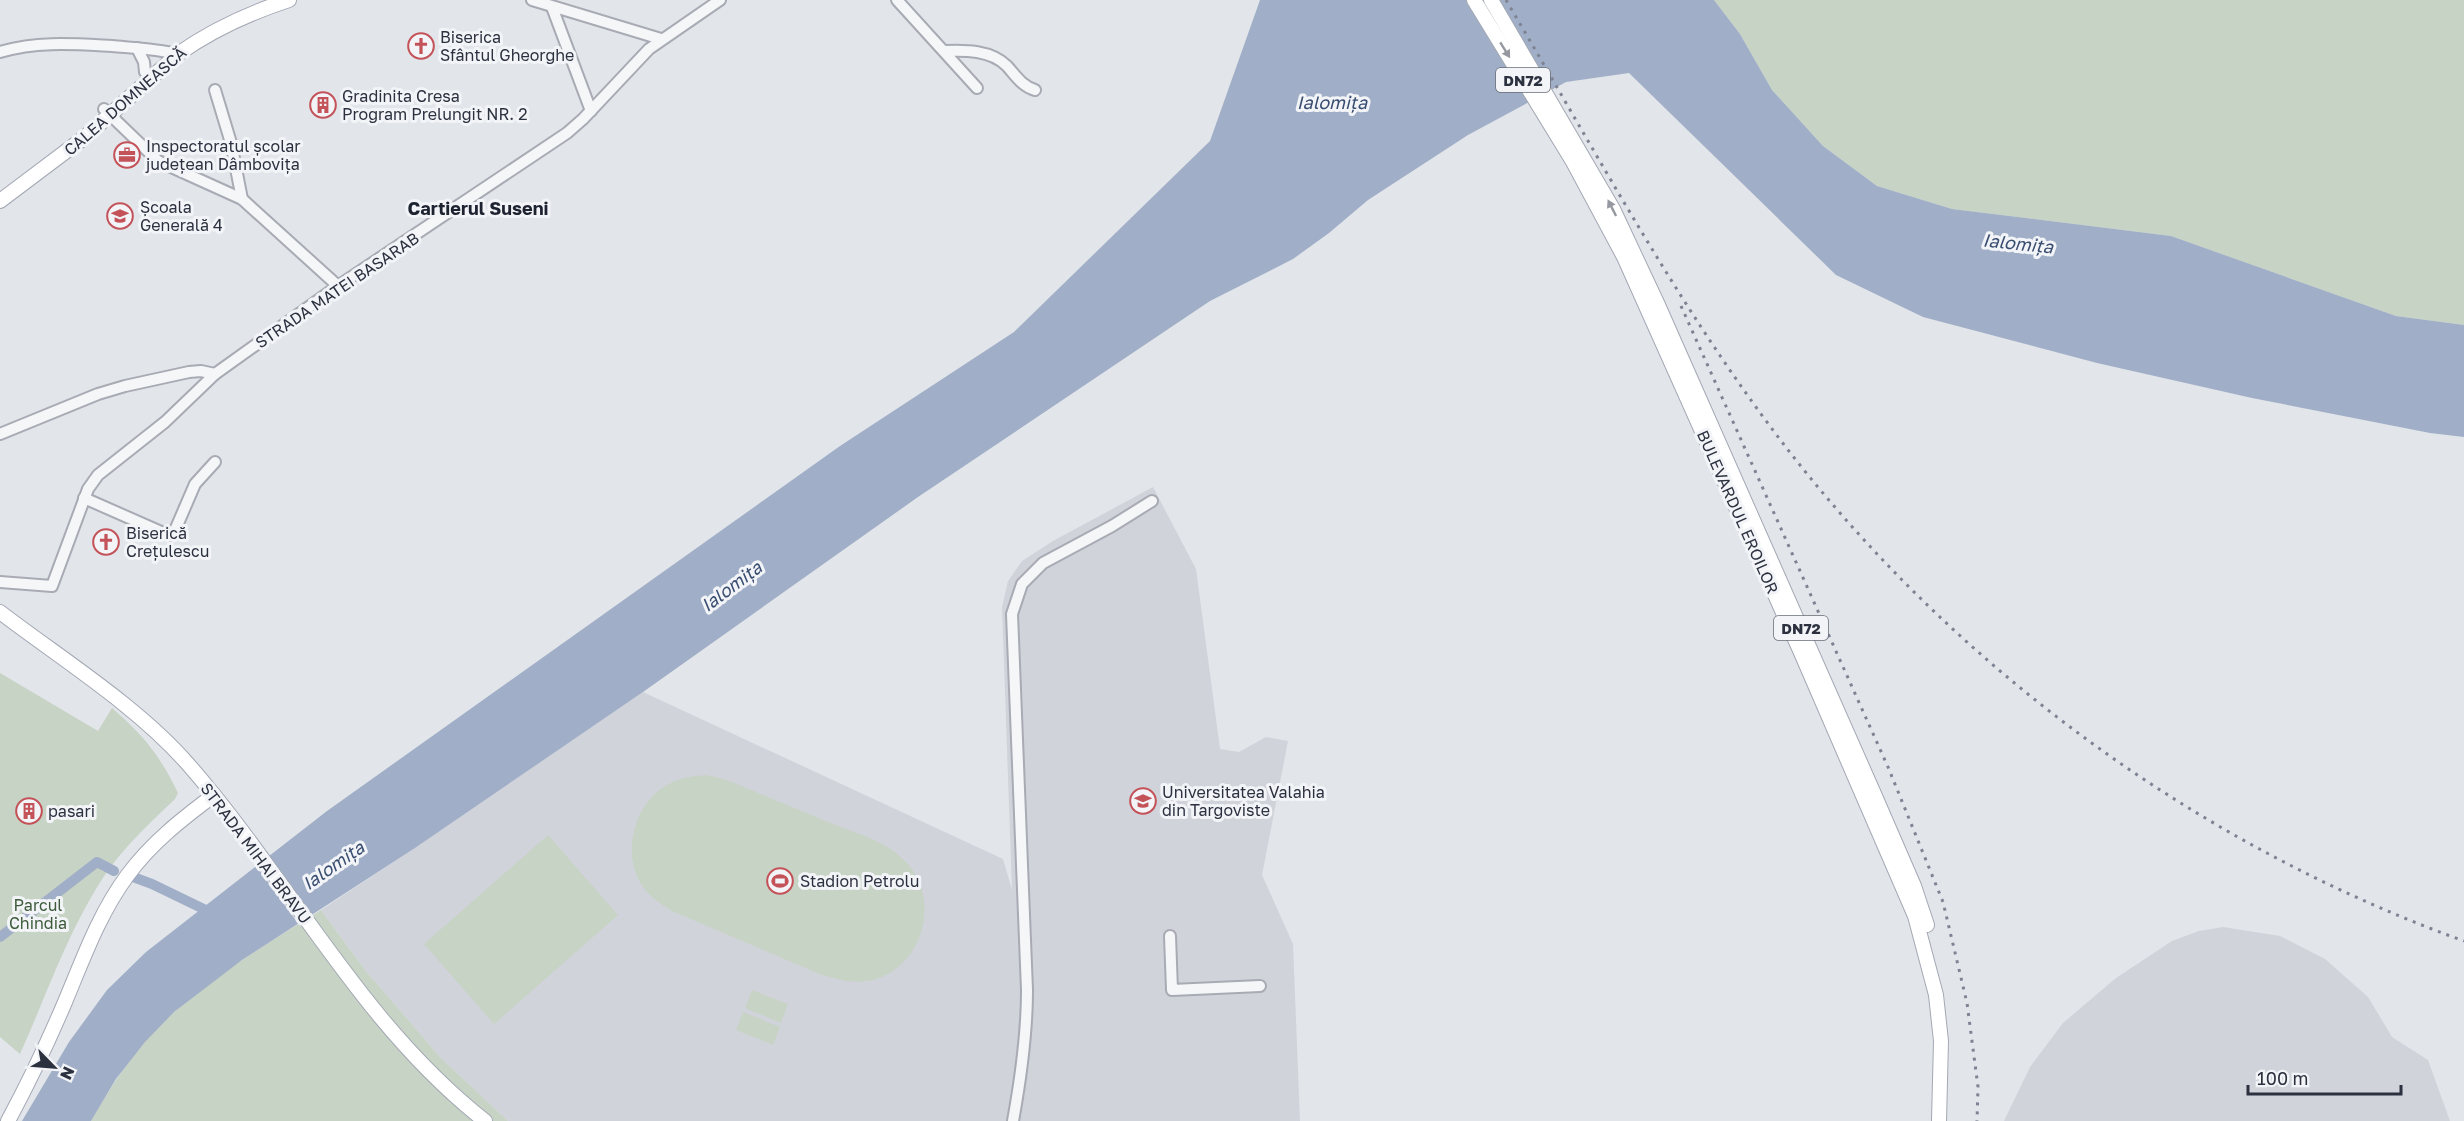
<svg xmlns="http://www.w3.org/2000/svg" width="2464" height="1121" font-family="'Golos Text',sans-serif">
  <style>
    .built { fill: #d1d3db }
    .green { fill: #c7d3c4 }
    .water { fill: #a0afc7 }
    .pier { fill: #e2e5ea }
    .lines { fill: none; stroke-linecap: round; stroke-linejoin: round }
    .canal { stroke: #a0afc7; stroke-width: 10 }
    .minor-casing { stroke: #a8abb4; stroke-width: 14 }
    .major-casing { stroke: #a3a8b4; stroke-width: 16 }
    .minor { stroke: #f5f6f8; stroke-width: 10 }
    .major { stroke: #fff; stroke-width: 14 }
    .rail { stroke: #7d8392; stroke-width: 3; stroke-dasharray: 3 6; stroke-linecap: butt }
    .oneway { fill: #9698a0 }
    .labels { text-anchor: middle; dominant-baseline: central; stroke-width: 6; stroke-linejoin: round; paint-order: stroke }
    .shield { fill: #f2f4f7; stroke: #676c77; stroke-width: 1.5 }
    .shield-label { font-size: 15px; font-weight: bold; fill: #2c3140 }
    .poi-label { font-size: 16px; fill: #2c3140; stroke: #f2f4f7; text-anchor: start }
    .street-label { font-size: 16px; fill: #2c3140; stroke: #f2f4f7 }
    .park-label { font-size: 16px; fill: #3d5b3a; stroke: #f2f4f7 }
    .water-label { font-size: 18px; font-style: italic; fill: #394d71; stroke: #f2f4f7 }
    .neighbourhood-label { font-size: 18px; font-weight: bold; fill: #1e2331; stroke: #f2f4f7 }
  </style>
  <rect width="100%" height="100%" fill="#e2e5ea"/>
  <g class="built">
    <path d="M1153 487 1196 569 1220 749 1239 752 1266 737 1288 741 1262 875 1293 944 1300 1121H508L441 1058 365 970 321 910 415 848 643 692 1003 859 1012 890 1002 607 1008 581 1022 561 1053 541Z"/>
    <path d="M2223 927 2280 936 2325 959 2368 997 2392 1037 2428 1060 2450 1121H2004L2030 1067 2063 1023 2116 978 2172 941 2199 931Z"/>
  </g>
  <g class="green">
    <path d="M1714 0H2464V325L2396 316 2171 236 1952 209 1877 186 1823 146 1772 90 1740 34Z"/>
    <path d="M0 673 98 731 112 708C144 736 159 754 178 793L175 799C152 821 128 843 109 869 70 925 48 992 20 1054L0 1037Z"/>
    <path d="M707 775 727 780C763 795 798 809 833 824 858 834 886 841 905 861 941 897 925 964 876 979 857 985 840 980 822 975L672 911C661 904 650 897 643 887 620 854 634 800 671 783 682 777 695 776 707 775Z"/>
    <path d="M548 835 618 915 494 1024 424 944Z"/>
    <path d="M321 910 365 970 441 1058 508 1121H91C114 1081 139 1043 174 1012 218 973 270 942 321 910Z"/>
    <path d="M752 990 788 1004 781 1023 745 1008Z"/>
    <path d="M743 1012 780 1027 773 1045 736 1030Z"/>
  </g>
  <path class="water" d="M1260 0H1714L1740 34 1772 90 1823 146 1877 186 1952 209 2171 236 2396 316 2464 325V437L2430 433 2252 398 2097 363 1923 317 1836 275 1629 73 1566 82 1468 135 1368 200 1329 233 1293 259 1210 301 918 497 643 692 415 848 242 960 174 1012 145 1042 116 1079 91 1121H22L69 1042 107 990 146 952 327 811 840 446 1014 332 1210 141Z"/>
  <path class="pier" d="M268 854 314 918 300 926 255 864Z"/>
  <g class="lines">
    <g class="canal">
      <path d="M133 877 152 884 214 914"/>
      <path d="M0 937 97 862 114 871"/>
    </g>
    <g class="minor-casing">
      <g id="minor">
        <path d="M532 0 661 39"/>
        <path d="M897 0 977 88"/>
        <path d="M552 7 591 111"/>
        <path d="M137 48 144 62 145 72"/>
        <path d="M944 51C965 50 991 50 1007 66 1016 76 1022 86 1035 90"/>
        <path d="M0 52C38 41 73 44 112 46 134 48 156 49 178 54"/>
        <path d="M215 90 231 143 242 199"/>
        <path d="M104 109 158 161 242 199 338 286"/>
        <path d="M0 434 98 394 125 386 189 372 201 371 215 374"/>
        <path d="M84 498 168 535H173L195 484 215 462"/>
        <path d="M0 582 52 586 88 489 98 475 165 422 215 374 338 286 567 133 583 119 649 49 720 0"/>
        <path d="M1170 936 1172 990 1260 986"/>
        <path d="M1013 1121C1021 1077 1027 1035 1027 990L1012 614 1022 584 1043 563 1112 526 1152 501"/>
      </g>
    </g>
    <g class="major-casing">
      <g id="major">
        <path d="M1474 0 1572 160 1624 257 1802 655 1915 916 1936 995 1941 1041 1939 1121"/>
        <path d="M1491 0 1613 209 1658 305 1875 796 1914 886 1927 925"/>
        <path d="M0 201 85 137 178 54C212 30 249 13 289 0"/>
        <path d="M0 612C60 658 137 706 187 763 290 880 360 1023 485 1121"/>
        <path d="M8 1121C29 1082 48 1042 65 1002 83 959 99 914 127 876 151 843 182 819 214 795"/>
      </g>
    </g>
    <use href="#minor" class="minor"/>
    <use href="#major" class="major"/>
    <g class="rail">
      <path d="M1506 0C1595 150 1678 307 1785 446 1958 670 2198 845 2464 941"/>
      <path d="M1681 306 1888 767 1943 902 1967 1003 1978 1087 1977 1121"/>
    </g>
  </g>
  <defs><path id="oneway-solid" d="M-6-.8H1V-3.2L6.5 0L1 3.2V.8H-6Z" transform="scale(1.5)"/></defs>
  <g class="oneway">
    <use href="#oneway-solid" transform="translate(1505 50) rotate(58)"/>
    <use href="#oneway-solid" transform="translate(1612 208) rotate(-117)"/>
  </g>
  <defs>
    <g id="church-ring" transform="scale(1.35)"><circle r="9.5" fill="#f2f4f7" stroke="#c45259" stroke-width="1.5"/><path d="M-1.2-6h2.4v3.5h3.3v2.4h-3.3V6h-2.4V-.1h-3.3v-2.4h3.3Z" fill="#c45259"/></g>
    <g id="building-ring" transform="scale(1.35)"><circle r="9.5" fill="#f2f4f7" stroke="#c45259" stroke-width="1.5"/><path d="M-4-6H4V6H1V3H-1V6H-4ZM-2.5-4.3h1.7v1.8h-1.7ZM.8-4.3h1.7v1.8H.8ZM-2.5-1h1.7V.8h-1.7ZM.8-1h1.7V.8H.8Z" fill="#c45259"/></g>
    <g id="office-ring" transform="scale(1.35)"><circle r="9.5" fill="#f2f4f7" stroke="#c45259" stroke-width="1.5"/><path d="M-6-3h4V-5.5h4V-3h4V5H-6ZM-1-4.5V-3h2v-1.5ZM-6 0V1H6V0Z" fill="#c45259"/></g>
    <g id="school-ring" transform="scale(1.35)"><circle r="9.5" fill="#f2f4f7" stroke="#c45259" stroke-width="1.5"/><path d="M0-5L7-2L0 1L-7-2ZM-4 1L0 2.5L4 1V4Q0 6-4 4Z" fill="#c45259"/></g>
    <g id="university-ring" transform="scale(1.35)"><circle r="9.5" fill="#f2f4f7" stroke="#c45259" stroke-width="1.5"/><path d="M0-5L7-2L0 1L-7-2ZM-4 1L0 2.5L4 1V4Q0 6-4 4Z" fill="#c45259"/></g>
    <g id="stadium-ring" transform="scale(1.35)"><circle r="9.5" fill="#f2f4f7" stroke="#c45259" stroke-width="1.5"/><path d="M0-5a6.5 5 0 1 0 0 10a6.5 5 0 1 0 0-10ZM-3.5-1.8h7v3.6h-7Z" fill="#c45259"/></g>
  </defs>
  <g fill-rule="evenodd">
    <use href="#church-ring" x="421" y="46"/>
    <use href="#building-ring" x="323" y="105"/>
    <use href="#office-ring" x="127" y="155"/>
    <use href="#school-ring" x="120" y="216"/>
    <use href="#church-ring" x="106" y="542"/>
    <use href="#university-ring" x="1143" y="801"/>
    <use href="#building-ring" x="29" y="811"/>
    <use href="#stadium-ring" x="780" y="881"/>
  </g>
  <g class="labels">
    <g class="shield">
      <rect x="1496" y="68" width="54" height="24" rx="4.5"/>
      <rect x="1774" y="616" width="54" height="24" rx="4.5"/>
    </g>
    <g class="shield-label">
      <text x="1523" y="80">DN72</text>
      <text x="1801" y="628">DN72</text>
    </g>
    <g class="poi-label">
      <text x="440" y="37">Biserica<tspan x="440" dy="18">Sfântul Gheorghe</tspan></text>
      <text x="342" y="96">Gradinita Cresa<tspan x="342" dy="18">Program Prelungit NR. 2</tspan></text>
      <text x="146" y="146">Inspectoratul școlar<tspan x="146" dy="18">județean Dâmbovița</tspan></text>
      <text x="140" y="207">Școala<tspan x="140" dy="18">Generală 4</tspan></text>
      <text x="126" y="533">Biserică<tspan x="126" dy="18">Crețulescu</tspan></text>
      <text x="1162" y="792">Universitatea Valahia<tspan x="1162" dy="18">din Targoviste</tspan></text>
      <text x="48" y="811">pasari</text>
      <text x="800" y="881">Stadion Petrolu</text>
    </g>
    <g class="street-label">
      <text transform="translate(125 101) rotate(-41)">CALEA DOMNEASCĂ</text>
      <text transform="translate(337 290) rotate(-34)">STRADA MATEI BASARAB</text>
      <text transform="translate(1738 512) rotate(66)">BULEVARDUL EROILOR</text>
      <text transform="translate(256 853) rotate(53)">STRADA MIHAI BRAVU</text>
    </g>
    <g class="park-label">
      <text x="38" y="905">Parcul<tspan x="38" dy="18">Chindia</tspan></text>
    </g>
    <g class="water-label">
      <text x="1332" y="102">Ialomița</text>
      <text transform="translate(2018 243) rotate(6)">Ialomița</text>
      <text transform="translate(731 586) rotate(-37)">Ialomița</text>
      <text transform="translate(333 865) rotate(-35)">Ialomița</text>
    </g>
    <g class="neighbourhood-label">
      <text x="478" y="208">Cartierul Suseni</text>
    </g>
  </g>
  <g transform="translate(54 1067) rotate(115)" stroke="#f2f4f7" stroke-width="4.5" paint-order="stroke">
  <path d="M0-4.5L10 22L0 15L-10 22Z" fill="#2c3140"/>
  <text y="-9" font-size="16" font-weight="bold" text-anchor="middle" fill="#2c3140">N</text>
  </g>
  <path d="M2248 1085v9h153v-9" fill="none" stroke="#2c3140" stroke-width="3"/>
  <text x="2257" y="1085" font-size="18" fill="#2c3140" stroke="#f2f4f7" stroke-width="4.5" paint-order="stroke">100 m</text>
</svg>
